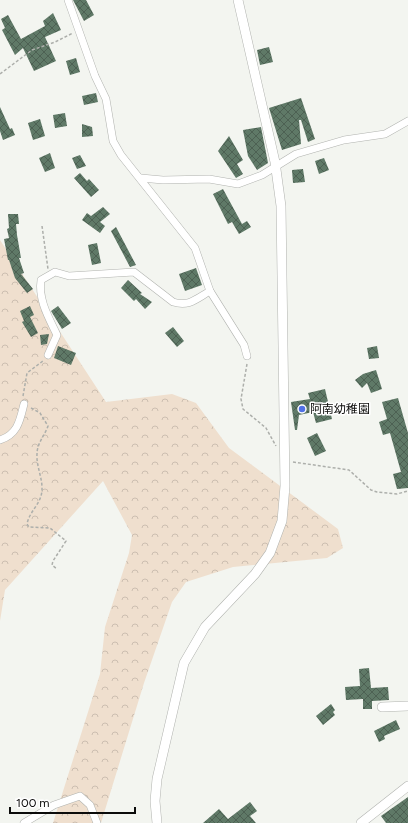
<svg xmlns="http://www.w3.org/2000/svg" width="408" height="823" font-family="Figtree,'Noto Sans JP',sans-serif">
  <style>
    .forest { fill: url(#forest-crowns) }
    .building { fill: url(#building-cross-hatch) }
    .lines { fill: none; stroke-linecap: round; stroke-linejoin: round }
    .minor-casing { stroke: #b1b3af; stroke-width: 8 }
    .tertiary-casing { stroke: #b1b3af; stroke-width: 10 }
    .path { stroke: #adafab; stroke-width: 1.5; stroke-dasharray: 3 2; stroke-linecap: butt }
    .minor { stroke: #fff; stroke-width: 7 }
    .tertiary { stroke: #fff; stroke-width: 9 }
    .poi-dot { fill: #5171e6; stroke: #fff; stroke-width: 1.5 }
    .labels { text-anchor: middle; dominant-baseline: central; stroke-width: 3; stroke-linejoin: round; paint-order: stroke }
    .poi-label { font-size: 12px; fill: #0b0b0a; stroke: #fff; text-anchor: start }
  </style>
  <defs>
    <pattern id="forest-crowns" width="20" height="18" patternUnits="userSpaceOnUse"><rect width="20" height="18" fill="#efdfce"/><path d="M2 6a3 3 0 1 1 6 0M12 15a3 3 0 1 1 6 0" fill="none" stroke="#ccbeb0"/></pattern>
    <pattern id="building-cross-hatch" width="8" height="8" patternUnits="userSpaceOnUse"><rect width="8" height="8" fill="#5f7967"/><path d="M0 0l8 8M0 8l8-8" fill="none" stroke="#4d6153"/></pattern>
  </defs>
  <rect width="100%" height="100%" fill="#f3f5f0"/>
  <path class="forest" d="M0 240 106 402 172 394 196 403 229 448 338 529 343 548 327 558 233 567 186 582 172 602 144 683 101 823H53L100 674 105 627 129 553 132 535 103 481 5 590 0 621Z"/>
  <g class="building">
    <path d="M73 0H86L94 15 84 21Z"/>
    <path d="M53 13 61 30 45 37 56 61 34 71 23 48 15 55 2 30 5 28 1 19 8 15 21 39 45 26 43 21Z"/>
    <path d="M269 47 273 62 260 65 257 50Z"/>
    <path d="M76 58 80 72 70 75 66 61Z"/>
    <path d="M96 93 98 102 84 105 82 96Z"/>
    <path d="M301 98 315 139 308 142 301 120H299L301 144 282 150 269 108Z"/>
    <path d="M0 107 10 129 12 128 15 135 3 140 0 131Z"/>
    <path d="M65 113 67 126 55 128 53 115Z"/>
    <path d="M40 119 45 136 33 140 28 123Z"/>
    <path d="M82 124 92 127 93 136 82 137Z"/>
    <path d="M261 127 268 163 257 170 248 156 243 130Z"/>
    <path d="M229 136 243 160 237 164 243 174 236 178 218 151Z"/>
    <path d="M50 153 55 168 45 172 39 158Z"/>
    <path d="M80 155 86 166 77 169 72 158Z"/>
    <path d="M324 158 329 170 319 174 315 161Z"/>
    <path d="M303 169 305 182 293 183 292 170Z"/>
    <path d="M80 173 87 181 89 179 99 190 91 197 74 178Z"/>
    <path d="M223 189 242 224 247 221 251 227 239 234 232 222 228 224 213 194Z"/>
    <path d="M103 207 110 214 100 222 105 226 100 233 82 220 87 213 91 216Z"/>
    <path d="M8 214H18L19 224H16L17 235 21 258H19L24 273 21 274 33 289 27 293 15 278 9 260H8L4 239 9 238 7 229 9 228Z"/>
    <path d="M116 227 136 265 130 267 111 231Z"/>
    <path d="M97 243 101 263 92 265 88 245Z"/>
    <path d="M196 268 202 285 185 291 179 274Z"/>
    <path d="M128 280 142 293 140 294 152 302 145 309 136 299 134 301 121 288Z"/>
    <path d="M30 306 34 315 30 317 38 333 31 337 22 322 24 321 20 311Z"/>
    <path d="M58 306 71 323 62 329 51 311Z"/>
    <path d="M173 327 184 341 177 347 165 333Z"/>
    <path d="M49 334 47 344 41 345 40 335Z"/>
    <path d="M58 346 76 353 71 365 54 358Z"/>
    <path d="M377 346 379 358 369 359 367 348Z"/>
    <path d="M376 370 382 389 371 393 367 383 362 388 355 380 363 374Z"/>
    <path d="M325 389 332 419 316 423 313 412 299 415 297 430H295L291 402 310 399 308 393Z"/>
    <path d="M398 398 408 433V488L397 489 393 474 401 472 390 433 383 435 379 422 387 419 382 402Z"/>
    <path d="M317 433 326 451 315 456 307 438Z"/>
    <path d="M369 668 371 688 388 687 389 700 372 701V709H363V699L346 700 345 687 360 686 359 669Z"/>
    <path d="M331 704 335 710 333 712 335 715 323 725 316 716Z"/>
    <path d="M396 720 400 729 384 736 385 739 379 742 374 731Z"/>
    <path d="M408 797V823H386L381 816Z"/>
    <path d="M250 802 257 811 250 816 256 823H203L219 809 228 819Z"/>
  </g>
  <g class="lines">
    <g class="minor-casing">
      <g id="minor">
        <path d="M68 0 95 76 106 99 113 141 121 155 195 248 210 291 244 345 247 356"/>
        <path d="M141 178 163 180 209 179 238 184 262 175 296 154 344 140 385 134 408 121"/>
        <path d="M48 355 57 335C49 318 38 300 41 280L55 272 69 276 134 272 173 302C189 307 196 299 210 291"/>
        <path d="M0 440C18 434 20 420 24 404"/>
        <path d="M24 823 54 805 80 796 90 805 97 823"/>
      </g>
    </g>
    <g class="tertiary-casing">
      <g id="tertiary">
        <path d="M382 707 408 706"/>
        <path d="M157 823 155 801 157 779 184 663 205 627 255 574 270 553 282 521 285 486 281 206 275 162 238 0"/>
        <path d="M361 823 408 786"/>
      </g>
    </g>
    <g class="path">
      <path d="M0 74 32 50 55 42 73 33"/>
      <path d="M42 226 48 269"/>
      <path d="M247 364 241 399 243 409 266 428 276 446"/>
      <path d="M23 396 27 373 43 361"/>
      <path d="M31 408 40 413 48 426C45 435 37 443 37 454 36 468 45 482 41 496 38 506 29 513 27 524L29 527 50 528 66 541 53 561 52 565 57 569"/>
      <path d="M293 462 349 470 371 490 377 492 397 494 408 491"/>
    </g>
    <use href="#minor" class="minor"/>
    <use href="#tertiary" class="tertiary"/>
  </g>
  <circle class="poi-dot" cx="302" cy="409" r="4"/>
  <g class="labels">
    <g class="poi-label">
      <text x="310" y="409">阿南幼稚園</text>
    </g>
  </g>
  <path d="M10 807v6h125v-6" fill="none" stroke="#0b0b0a" stroke-width="2"/>
  <text x="16" y="807" font-size="12" fill="#0b0b0a" stroke="#ffffff" stroke-width="3" paint-order="stroke">100 m</text>
</svg>
